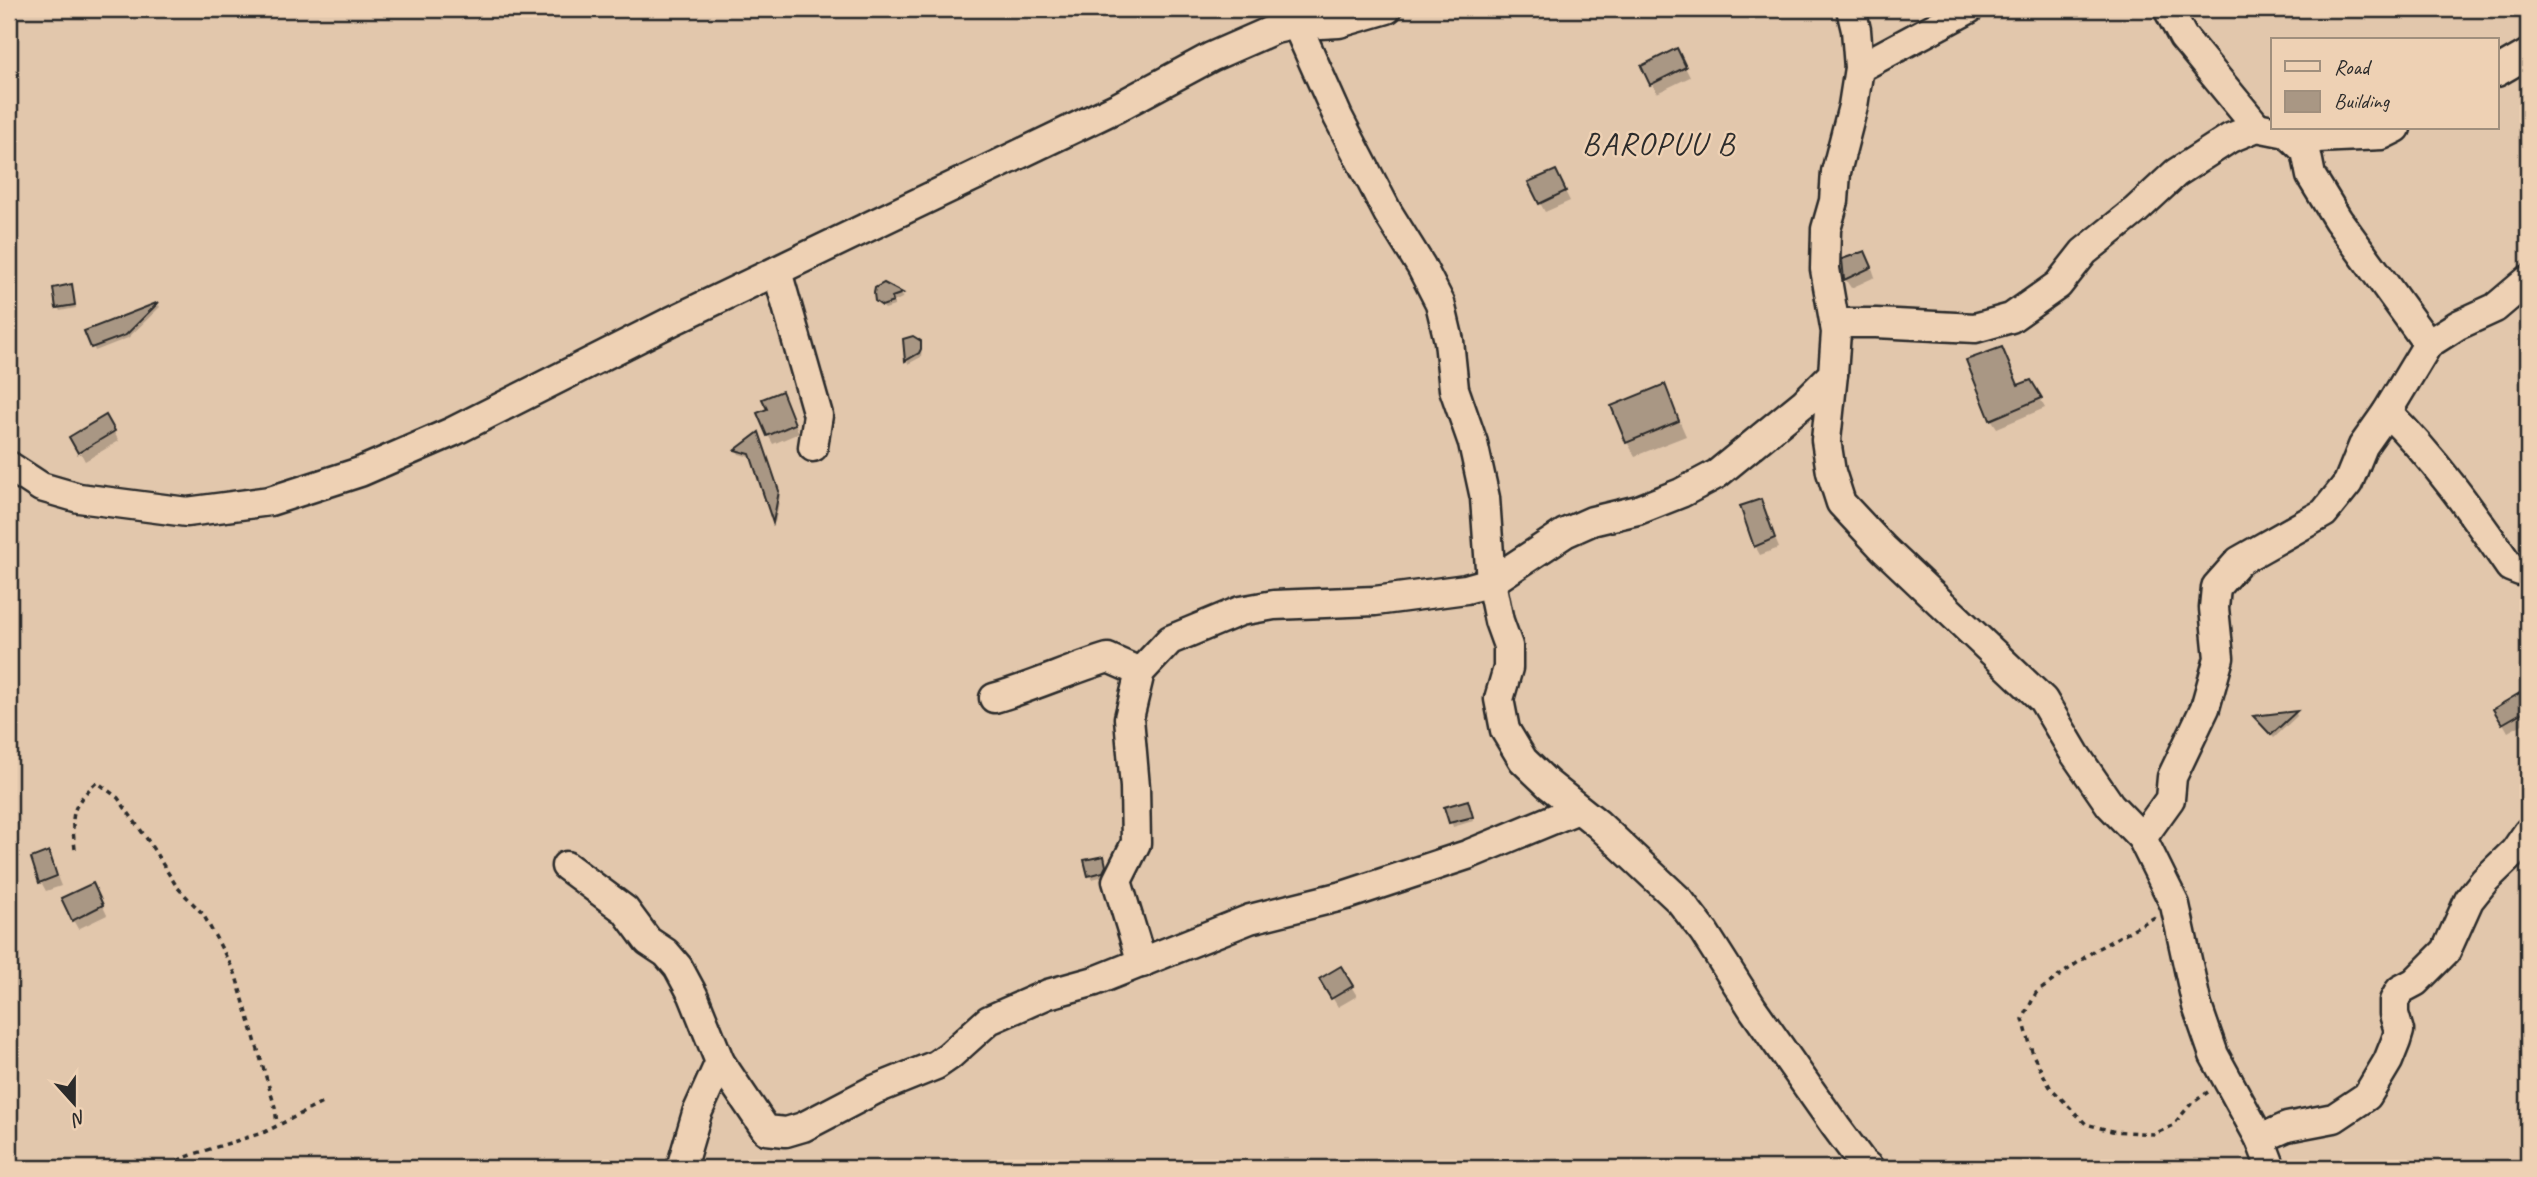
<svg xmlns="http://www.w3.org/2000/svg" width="2537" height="1177" font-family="Caveat,sans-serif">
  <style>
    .shadow { fill: #0003 }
    .building { fill: #a99784; stroke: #2b2b2b; stroke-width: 2 }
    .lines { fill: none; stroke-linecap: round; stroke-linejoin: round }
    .minor-casing { stroke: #2b2b2b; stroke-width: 33 }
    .path { stroke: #2b2b2b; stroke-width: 3.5; stroke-dasharray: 5 5; stroke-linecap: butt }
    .minor { stroke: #eed1b4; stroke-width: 28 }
    .labels { text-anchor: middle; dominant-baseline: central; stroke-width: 5; stroke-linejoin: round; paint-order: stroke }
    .quarter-label { font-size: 32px; letter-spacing: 2px; fill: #2b2b2b; stroke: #eed1b4 }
  </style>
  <rect width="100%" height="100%" fill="#e2c7ac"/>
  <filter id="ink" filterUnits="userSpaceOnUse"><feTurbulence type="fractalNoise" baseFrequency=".0143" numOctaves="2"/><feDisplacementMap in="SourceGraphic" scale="14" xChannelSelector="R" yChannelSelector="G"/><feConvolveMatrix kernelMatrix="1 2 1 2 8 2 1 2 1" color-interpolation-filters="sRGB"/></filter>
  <g filter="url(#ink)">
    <g class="shadow">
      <path d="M1681 59 1690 77 1657 93 1643 67Z"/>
      <path d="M1560 181 1570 201 1545 212 1540 203Z"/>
      <path d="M1844 261 1870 262 1875 277 1851 288 1845 279Z"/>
      <path d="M884 285 904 297 894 302V306L885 309 876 300Z"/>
      <path d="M71 286 76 308 60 311 58 307Z"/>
      <path d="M159 305 160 307 128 338 95 351 87 332Z"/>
      <path d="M904 340 919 342 922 347 921 357 908 364Z"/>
      <path d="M2031 382 2045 408 1997 428 1991 419 2019 387Z"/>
      <path d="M1664 386 1686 436 1635 456 1627 442Z"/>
      <path d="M786 402 799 433 773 444 768 435Z"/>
      <path d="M105 417 119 441 85 461 72 437Z"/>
      <path d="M759 434 780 496 775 523 753 458 739 454 737 451Z"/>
      <path d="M1760 501 1779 548 1760 555 1755 546Z"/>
      <path d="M2524 693 2528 699V721L2508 732 2495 709Z"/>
      <path d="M2296 713 2297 716 2274 738 2256 717Z"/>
      <path d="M1469 806 1473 821 1453 827 1447 808Z"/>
      <path d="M48 853 61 886 46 891 41 882Z"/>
      <path d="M1103 858 1107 871 1105 876 1092 879 1089 875Z"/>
      <path d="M97 894 107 915 78 929 73 920Z"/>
      <path d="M1340 968 1357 996 1338 1007 1321 979Z"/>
    </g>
    <g class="building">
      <path d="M1677 48 1686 67 1650 85 1641 66Z"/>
      <path d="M1556 170 1566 191 1539 204 1528 182Z"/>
      <path d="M1865 251 1872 267 1844 280 1842 259Z"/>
      <path d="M884 283 903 293 892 297 893 302 882 306 875 301 874 293 875 288Z"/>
      <path d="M72 284 75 305 56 308 53 288Z"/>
      <path d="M159 302 126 335 91 348 84 331Z"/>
      <path d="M913 336 921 341V349L919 353 905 361 903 339Z"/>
      <path d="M2002 347 2018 385 2031 380 2042 398 1990 420 1966 360Z"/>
      <path d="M1665 384 1679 421 1626 443 1611 406Z"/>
      <path d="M782 391 795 424 767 436 757 413 767 409 762 399Z"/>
      <path d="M106 415 115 431 78 453 69 437Z"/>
      <path d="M759 432 779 491 773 523 750 454 735 450Z"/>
      <path d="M1761 499 1775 538 1754 547 1740 506Z"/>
      <path d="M2528 688V709L2502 724 2493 709Z"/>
      <path d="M2297 711 2271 735 2253 716Z"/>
      <path d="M1468 800 1473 817 1449 823 1444 807Z"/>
      <path d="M49 851 57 876 39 883 31 858Z"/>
      <path d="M1104 856 1106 866 1103 872 1088 876 1084 860Z"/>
      <path d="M93 883 103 905 72 921 61 898Z"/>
      <path d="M1341 966 1353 986 1331 999 1319 979Z"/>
    </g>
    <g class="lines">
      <g class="minor-casing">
        <g id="minor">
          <path d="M2168 9 2183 37 2257 127"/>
          <path d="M1297 25 1338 117 1388 213 1421 266 1440 303 1449 341 1454 389 1473 443 1485 498 1491 582 1499 621 1508 646V668L1499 699 1505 730 1523 760 1548 784 1598 824 1680 901 1704 932 1753 1009 1836 1127 1862 1162 1869 1168"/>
          <path d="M1859 68 1969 9"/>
          <path d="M2497 72 2528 54"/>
          <path d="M2295 139 2382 135 2396 128"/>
          <path d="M777 271 818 415 813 447"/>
          <path d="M1835 323H1876L1975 328 2011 318 2058 285 2084 252 2135 211 2176 173 2230 138 2257 127 2287 133 2306 151 2311 176 2338 220 2428 344"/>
          <path d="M1833 374 1826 440 1831 472 1841 503 1884 549 2043 700 2075 754 2110 805 2142 838"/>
          <path d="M2387 412C2435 459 2472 512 2510 567L2520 571H2528"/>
          <path d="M9 466 41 487 79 498 187 512 270 501 360 472 452 432 672 321 1118 107 1211 57 1275 29 1306 22 1320 24 1339 23 1387 9"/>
          <path d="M994 698C1033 687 1069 670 1108 658L1140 672"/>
          <path d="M566 866 625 910 648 941 666 953 678 967 693 995 720 1062 766 1130 786 1132 803 1127 874 1090 936 1065 949 1056 989 1020 1048 994 1095 981 1250 919 1346 895 1467 855 1578 809"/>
          <path d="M1142 963 1117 881 1136 843 1135 787 1129 718 1140 672 1170 640 1240 611 1274 605 1375 601 1466 589 1491 582 1565 533 1592 521 1638 510 1681 493 1717 474 1805 402 1833 374 1836 332 1825 269 1826 229 1834 201 1836 172 1853 106 1859 68 1856 30 1851 9"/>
          <path d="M2260 1139 2287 1127 2334 1118 2367 1096 2388 1061 2396 1041 2399 1031 2394 1014V1001L2400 990 2415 982 2446 951 2469 900 2485 880 2515 851 2528 832"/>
          <path d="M681 1168 697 1113 720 1062"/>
          <path d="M2271 1168 2260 1139 2214 1055 2197 1006 2175 905 2142 838 2170 799 2172 777 2205 708 2219 658 2214 608 2216 587 2239 561 2324 513 2348 483 2363 446 2387 412 2428 344 2458 325 2495 308 2528 280"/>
        </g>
      </g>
      <g class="path">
        <path d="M75 849C71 814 70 807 97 782L118 798 147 839 177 887 203 914 235 973 275 1107 277 1124"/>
        <path d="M2155 917 2095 950 2036 993 2023 1019 2033 1055 2050 1087 2086 1124 2112 1131 2154 1134 2172 1126 2191 1104 2208 1092"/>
        <path d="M159 1168 194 1154 265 1132 324 1102"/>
      </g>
      <use href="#minor" class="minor"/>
    </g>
  </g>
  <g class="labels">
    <g class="quarter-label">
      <text x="1659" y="143">BAROPUU B</text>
    </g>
  </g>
  <rect width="2537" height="1177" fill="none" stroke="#eed1b4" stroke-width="35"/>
  <rect x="18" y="18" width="2502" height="1142" fill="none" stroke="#2b2b2b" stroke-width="2.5" filter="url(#ink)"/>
  <rect x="2271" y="38" width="228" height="91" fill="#eed1b4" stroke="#a08f7d" stroke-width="2"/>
  <rect x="2285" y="61" width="35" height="10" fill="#eed1b4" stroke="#a08f7d" stroke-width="2"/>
  <text x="2334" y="74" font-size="21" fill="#2b2b2b">Road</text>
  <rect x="2285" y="91" width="35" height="21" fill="#a99784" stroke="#a08f7d" stroke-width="2"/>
  <text x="2334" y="108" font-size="21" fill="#2b2b2b">Building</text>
  <g transform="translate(74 1103) rotate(159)" stroke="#eed1b4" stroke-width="5" paint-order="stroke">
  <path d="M0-5L12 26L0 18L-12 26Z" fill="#2b2b2b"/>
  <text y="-10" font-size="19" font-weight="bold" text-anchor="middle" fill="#2b2b2b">N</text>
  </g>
</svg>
